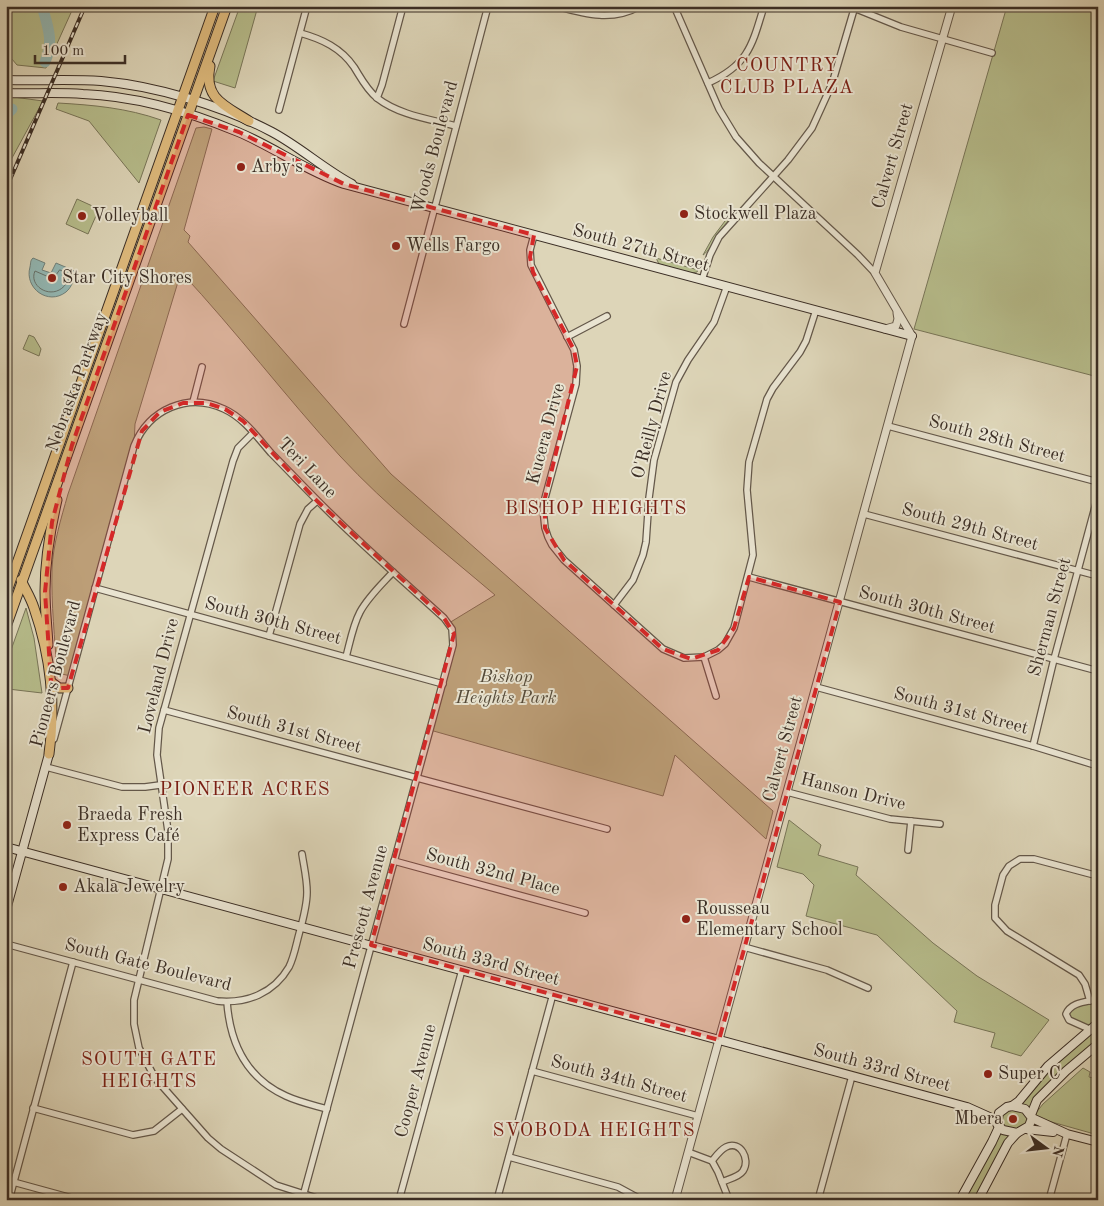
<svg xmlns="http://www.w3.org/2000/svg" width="1104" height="1206" font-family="'Old Standard TT',serif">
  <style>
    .green { fill: #b6bc8b; stroke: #787558 }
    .water { fill: #93b8b4; stroke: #70817b }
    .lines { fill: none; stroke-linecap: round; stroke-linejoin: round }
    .shore { stroke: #67736c; stroke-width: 1 }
    .river { stroke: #93b8b4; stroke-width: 11 }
    .minor-casing { stroke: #64584a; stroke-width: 8 }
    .tertiary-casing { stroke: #64584a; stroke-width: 9 }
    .secondary-casing { stroke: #3b2e25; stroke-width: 10 }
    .primary-casing { stroke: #3b2e25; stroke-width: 11 }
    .minor { stroke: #e9e4d1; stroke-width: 5.5 }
    .tertiary { stroke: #e9e4d1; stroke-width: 7 }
    .secondary { stroke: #e9e4d1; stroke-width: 8 }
    .primary { stroke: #deba7c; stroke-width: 9 }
    .rail-casing { stroke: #3b2e25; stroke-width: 4 }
    .rail { stroke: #e9e4d1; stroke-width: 2; stroke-dasharray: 5.5; stroke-linecap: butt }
    .marked { fill: #d62828; fill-opacity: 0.2; stroke: #d62828; stroke-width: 4; stroke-dasharray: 10 6; stroke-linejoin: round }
    .poi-dot { fill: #8f2418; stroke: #e9e4d1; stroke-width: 2 }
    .labels { text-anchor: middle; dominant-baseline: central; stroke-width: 4; stroke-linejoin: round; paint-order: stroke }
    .street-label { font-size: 18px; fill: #3b2e25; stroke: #e9e4d1 }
    .poi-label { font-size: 18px; fill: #3b2e25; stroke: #e9e4d1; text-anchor: start }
    .park-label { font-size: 18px; font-style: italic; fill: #544a39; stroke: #e9e4d1 }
    .neighbourhood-label { font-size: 19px; letter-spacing: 1px; fill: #7a1f14; stroke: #e9e4d1 }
  </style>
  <rect width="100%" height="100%" fill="#ddd5b8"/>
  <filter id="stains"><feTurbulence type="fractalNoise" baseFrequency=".004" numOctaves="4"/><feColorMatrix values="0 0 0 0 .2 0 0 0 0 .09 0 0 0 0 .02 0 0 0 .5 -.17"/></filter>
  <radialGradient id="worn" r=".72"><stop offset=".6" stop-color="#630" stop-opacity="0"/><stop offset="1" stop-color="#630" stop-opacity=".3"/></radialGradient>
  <g class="green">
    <path d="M6 6H74L46 68 17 65 6 52Z"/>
    <path d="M240 6H258L235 88 213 81Z"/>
    <path d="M1007 6H1098V377L914 329Z"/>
    <path d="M6 96 43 101 6 169Z"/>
    <path d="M58 103C93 105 127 108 161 120L139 183 89 121 56 109Z"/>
    <path d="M204 127 212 129 184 230 190 236 188 242 391 474 773 811 766 839 675 755 663 796 430 730 453 645 449 623 495 595C442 550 387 507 340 456 285 396 236 331 181 272L135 424 134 446 71 676 57 673C55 639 51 604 52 569 53 544 61 519 68 494L196 128Z"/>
    <path d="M77 199 99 209 88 234 66 224Z"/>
    <path d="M728 217V221C722 228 709 252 703 255L713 237Z"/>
    <path d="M656 258 698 270 697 272 691 273 659 264Z"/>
    <path d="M29 335 34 337 41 349 39 356 23 349Z"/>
    <path d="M26 608 34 638 42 693 8 689 6 691V664Z"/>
    <path d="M789 820 821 845 818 855 858 867 856 875 933 943 977 976 1049 1020 1021 1056 991 1047 995 1033 954 1022 957 1011 877 935 806 916 814 885 803 874 777 867Z"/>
    <path d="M1098 999V1044L1037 1100 1032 1118 1017 1133 978 1200H960L992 1142 996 1120 1012 1106 1048 1066 1089 1029 1069 1020 1067 1011Z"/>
    <path d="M1083 1068 1090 1072 1089 1077 1098 1079V1135L1041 1119 1036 1117 1035 1114 1043 1104Z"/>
  </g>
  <path class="water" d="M33 258 45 263 42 270 51 273 56 263 77 272C74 279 72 287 66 292 48 306 24 288 30 267 31 262 30 261 33 258Z"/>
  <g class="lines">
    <path class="shore" d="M60 270 69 274 70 276C60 305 27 289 35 271L51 278 55 276Z"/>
    <g class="river">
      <path d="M42 6C48 27 54 41 45 62"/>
      <path d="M6 115 12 109"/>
    </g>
    <g class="minor-casing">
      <g id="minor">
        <path d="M556 6C585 14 612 22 640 6"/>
        <path d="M674 6 719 109 736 137 759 163 858 255 875 273"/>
        <path d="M854 8 901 27 992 53"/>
        <path d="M300 33C322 39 341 48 354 67 361 78 366 89 377 98 399 115 429 119 456 126"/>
        <path d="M708 83C748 65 752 46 764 6"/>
        <path d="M377 98 382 85 403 6"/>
        <path d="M279 110 307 6"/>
        <path d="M534 235 530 250 531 265 574 350 577 366 576 384 545 498 543 509 545 528 548 537 552 545 564 560 663 649 684 658 704 657 718 650 725 644 734 628 753 555 747 490 749 462 767 399 773 388 800 352 806 341 816 310"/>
        <path d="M702 280 710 255 719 237 788 160 812 128 832 84 855 6"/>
        <path d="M404 324 488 6"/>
        <path d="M567 337 607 316"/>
        <path d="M193 402 202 367"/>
        <path d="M888 426 1098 482"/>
        <path d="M253 433 238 448 233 461 159 728 157 755 168 831V859L134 1000V1024L139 1048 155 1078 208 1138 221 1149 276 1185 323 1200"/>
        <path d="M864 514 1098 576"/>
        <path d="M749 577 1098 671"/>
        <path d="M95 588 443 684"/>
        <path d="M614 605 633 580 643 555 646 542 649 498 654 460 676 382 688 360 714 322 727 286"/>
        <path d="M269 636 300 524 308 509 317 501"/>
        <path d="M346 657C350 642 353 625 360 612 368 597 382 584 393 572"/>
        <path d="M704 657 716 696"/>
        <path d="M816 687 1033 746 1098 766"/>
        <path d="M164 710 607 829"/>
        <path d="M54 739 134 446C149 409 188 392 224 409 244 418 257 437 271 453 286 468 301 484 316 499 357 541 401 579 444 618L452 629 453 645 302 1200"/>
        <path d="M1033 746 1054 659 1098 496"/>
        <path d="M46 767 122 787H145L160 785"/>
        <path d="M787 792 890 819 940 824"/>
        <path d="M908 850 911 821"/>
        <path d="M394 861 585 913"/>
        <path d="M6 944 217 1001C247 1004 274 993 289 967 294 957 296 945 299 934 303 920 307 906 307 892 307 879 304 867 302 854"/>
        <path d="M744 947 827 970 868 988"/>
        <path d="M1098 999C1086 1002 1071 1002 1066 1014L1069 1020 1098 1033"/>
        <path d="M1090 1001 1085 984 1079 975 1007 931 995 918V905L1003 875 1009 866 1020 859H1034L1098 876"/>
        <path d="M227 1002C230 1043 246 1078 286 1096 299 1102 313 1105 327 1109"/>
        <path d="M532 1071 698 1116"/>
        <path d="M33 1108 133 1135 154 1131 182 1109"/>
        <path d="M688 1152 712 1161 718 1172 729 1200"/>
        <path d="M509 1157 618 1187 642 1200"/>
        <path d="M712 1161C716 1156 720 1150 726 1147 740 1140 751 1159 743 1171 739 1177 729 1179 722 1182"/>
        <path d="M6 1180 79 1200"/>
        <path d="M9 1200 73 962"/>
        <path d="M399 1200 462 970"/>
        <path d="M497 1200 553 994"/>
        <path d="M818 1200 852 1076"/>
        <path d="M1049 1200 1067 1134"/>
      </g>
    </g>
    <g class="tertiary-casing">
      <g id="tertiary">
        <path d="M885 329 896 326 898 319 897 313"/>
        <path d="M675 1200 912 336 875 273 952 6"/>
      </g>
    </g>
    <g class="secondary-casing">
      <g id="secondary">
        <path d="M6 80C38 81 70 79 101 81 157 86 223 106 272 132 300 147 324 169 352 184"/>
        <path d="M6 93C32 94 57 92 83 94 134 96 190 112 238 132 274 147 306 171 344 184L912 336"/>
        <path d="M6 847 967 1107 996 1120"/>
        <path d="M6 910 49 754"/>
        <path d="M1012 1106 1019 1101 1048 1066 1098 1023"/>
        <path d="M1012 1106 1025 1109 1032 1118 1029 1126 1017 1133 1003 1130 997 1124 999 1113 1007 1107Z"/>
        <path d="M1031 1115 1037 1100 1066 1071 1098 1044"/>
        <path d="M1032 1118 1067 1134 1098 1142"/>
        <path d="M1026 1129 1053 1132"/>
        <path d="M960 1200 992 1142 999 1127"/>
        <path d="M978 1200 1008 1143 1017 1133"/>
      </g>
    </g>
    <g class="primary-casing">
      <g id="primary">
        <path d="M210 66C203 99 226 106 249 121"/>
        <path d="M21 580C25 589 31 598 34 608 50 654 56 705 49 754"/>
        <path d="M6 594 215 6"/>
        <path d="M6 627 227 6"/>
        <path d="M48 645C47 627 45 609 45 591 45 560 50 530 57 500"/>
        <path d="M51 682 59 688H68"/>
      </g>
    </g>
    <use href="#minor" class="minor"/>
    <use href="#tertiary" class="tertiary"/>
    <use href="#secondary" class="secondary"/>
    <use href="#primary" class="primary"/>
    <g class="rail-casing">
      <path id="rail" d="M6 189 85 6"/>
    </g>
    <use href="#rail" class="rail"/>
  </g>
  <path class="marked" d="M188 115 239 132 344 184 534 235 530 257 533 272 574 350 577 366 545 498V528L564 560 663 649 691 659 718 650 734 628 749 577 840 602 719 1040 371 945 454 634 444 618 317 501 243 421 225 409 206 403H183L160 412 142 431 68 688H59L51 682 45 592 52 522 72 445Z"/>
  <g class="poi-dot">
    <circle cx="241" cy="167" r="5"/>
    <circle cx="684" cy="214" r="5"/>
    <circle cx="82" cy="216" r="5"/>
    <circle cx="396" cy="246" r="5"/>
    <circle cx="52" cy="278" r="5"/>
    <circle cx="67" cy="825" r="5"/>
    <circle cx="63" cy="887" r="5"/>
    <circle cx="686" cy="919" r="5"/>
    <circle cx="988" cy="1074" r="5"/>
    <circle cx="1013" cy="1119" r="5"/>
  </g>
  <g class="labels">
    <g class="street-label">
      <text transform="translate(435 147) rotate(-75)">Woods Boulevard</text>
      <text transform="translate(893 156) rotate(-74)">Calvert Street</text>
      <text transform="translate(641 248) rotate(15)">South 27th Street</text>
      <text transform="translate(77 382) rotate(-70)">Nebraska Parkway</text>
      <text transform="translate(652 425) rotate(-75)">O'Reilly Drive</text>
      <text transform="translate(546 434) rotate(-75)">Kucera Drive</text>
      <text transform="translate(997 439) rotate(15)">South 28th Street</text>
      <text transform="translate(307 468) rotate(46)">Teri Lane</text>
      <text transform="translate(970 527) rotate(15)">South 29th Street</text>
      <text transform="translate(927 610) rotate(15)">South 30th Street</text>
      <text transform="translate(1050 617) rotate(-75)">Sherman Street</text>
      <text transform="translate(273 621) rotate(15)">South 30th Street</text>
      <text transform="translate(56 674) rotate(-75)">Pioneers Boulevard</text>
      <text transform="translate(159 676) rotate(-76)">Loveland Drive</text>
      <text transform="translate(961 711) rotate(15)">South 31st Street</text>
      <text transform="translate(294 730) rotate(15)">South 31st Street</text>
      <text transform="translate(783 749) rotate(-75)">Calvert Street</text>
      <text transform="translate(853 792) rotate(14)">Hanson Drive</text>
      <text transform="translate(493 872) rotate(15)">South 32nd Place</text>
      <text transform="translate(366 907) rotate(-75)">Prescott Avenue</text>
      <text transform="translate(491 962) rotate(15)">South 33rd Street</text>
      <text transform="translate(148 965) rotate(14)">South Gate Boulevard</text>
      <text transform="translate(882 1068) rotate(15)">South 33rd Street</text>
      <text transform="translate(619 1079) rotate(15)">South 34th Street</text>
      <text transform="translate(416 1081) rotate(-75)">Cooper Avenue</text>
    </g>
    <g class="poi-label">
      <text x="251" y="167">Arby's</text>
      <text x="694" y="214">Stockwell Plaza</text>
      <text x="92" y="216">Volleyball</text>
      <text x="406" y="246">Wells Fargo</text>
      <text x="62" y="278">Star City Shores</text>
      <text x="77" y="815">Braeda Fresh<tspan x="77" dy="21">Express Café</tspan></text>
      <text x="73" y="887">Akala Jewelry</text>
      <text x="696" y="909">Rousseau<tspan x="696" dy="21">Elementary School</tspan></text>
      <text x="998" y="1074">Super C</text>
      <text x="1003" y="1119" text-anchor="end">Mbera</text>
    </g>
    <g class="park-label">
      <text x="506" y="677">Bishop<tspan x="506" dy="21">Heights Park</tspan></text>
    </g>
    <g class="neighbourhood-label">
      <text x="787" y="66">COUNTRY<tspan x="787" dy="22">CLUB PLAZA</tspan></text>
      <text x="596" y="509">BISHOP HEIGHTS</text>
      <text x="245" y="790">PIONEER ACRES</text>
      <text x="149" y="1060">SOUTH GATE<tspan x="149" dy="22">HEIGHTS</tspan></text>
      <text x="594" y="1131">SVOBODA HEIGHTS</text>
    </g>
  </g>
  <rect width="1104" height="1206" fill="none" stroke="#ddd5b8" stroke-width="25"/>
  <rect x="8" y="8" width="1089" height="1191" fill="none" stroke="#3b2e25" stroke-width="2.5"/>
  <rect x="12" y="12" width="1079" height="1181" fill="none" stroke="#3b2e25"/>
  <g transform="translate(1046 1148) rotate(105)" stroke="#e9e4d1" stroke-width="4" paint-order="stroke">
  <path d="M0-4L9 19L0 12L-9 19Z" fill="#3b2e25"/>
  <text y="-8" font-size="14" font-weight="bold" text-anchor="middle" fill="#3b2e25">N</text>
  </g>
  <path d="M35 55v8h90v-8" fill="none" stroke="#3b2e25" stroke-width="2.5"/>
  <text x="42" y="55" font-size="15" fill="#3b2e25" stroke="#e9e4d1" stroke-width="4" paint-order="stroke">100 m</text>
  <rect width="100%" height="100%" filter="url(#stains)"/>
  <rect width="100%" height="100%" fill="url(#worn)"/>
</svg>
